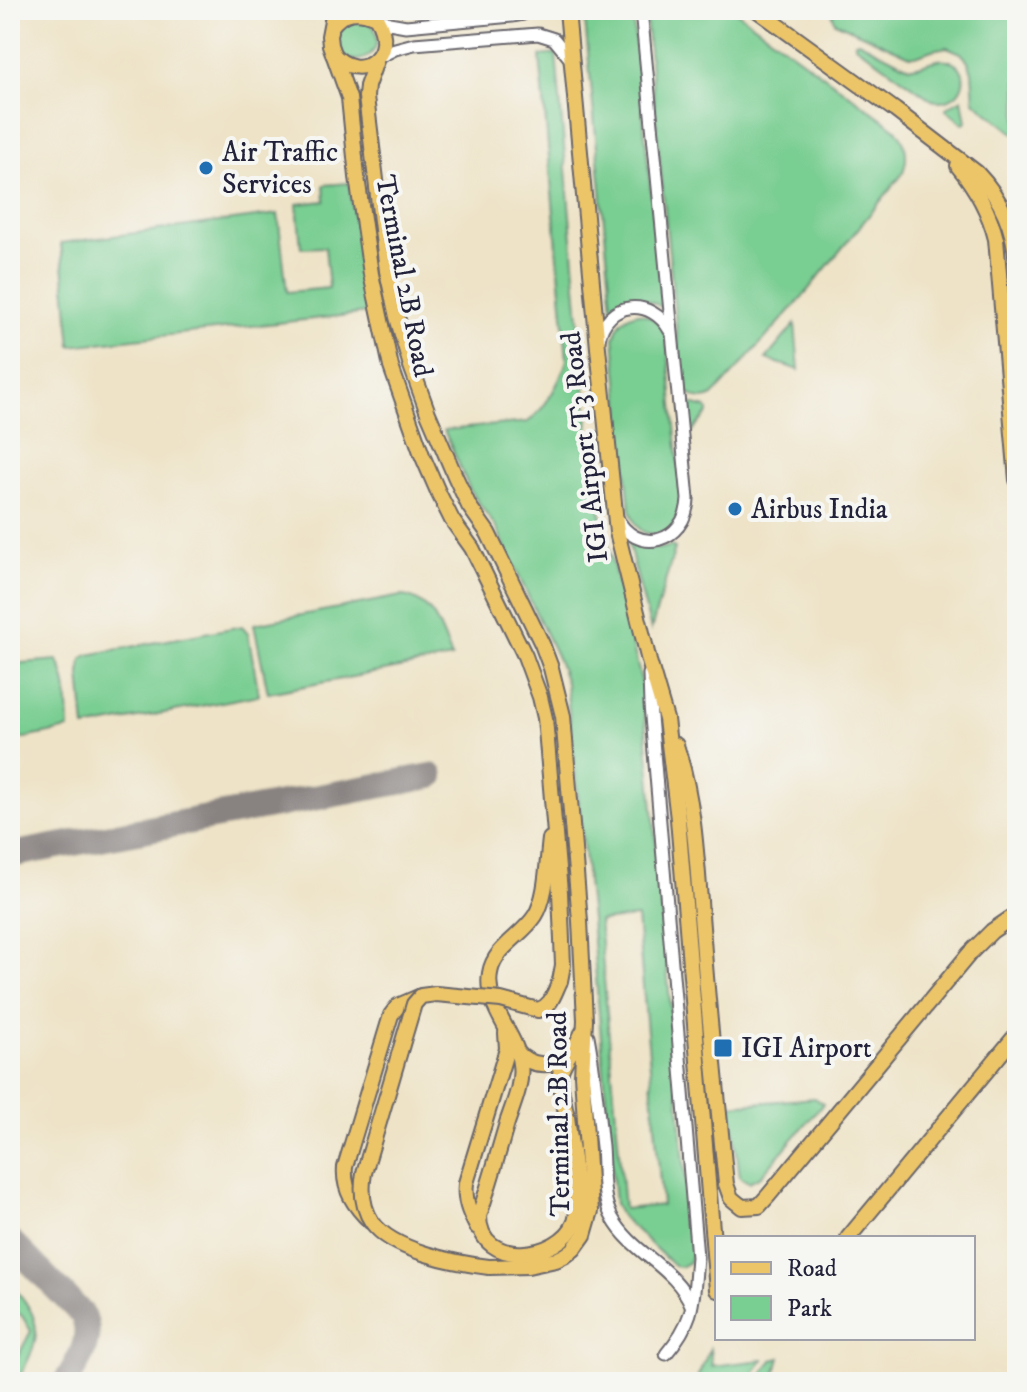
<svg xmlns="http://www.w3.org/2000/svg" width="1027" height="1392" font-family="'IM FELL DW Pica',serif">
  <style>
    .green { fill: #79ce92; stroke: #4e7866; stroke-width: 2; fill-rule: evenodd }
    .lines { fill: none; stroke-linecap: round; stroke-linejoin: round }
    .taxiway { stroke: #888281; stroke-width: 26 }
    .minor-casing { stroke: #69666c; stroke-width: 15 }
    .major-casing { stroke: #69666c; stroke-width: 18 }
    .minor { stroke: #fff; stroke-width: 11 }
    .major { stroke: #edc569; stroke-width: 14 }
    .major-bridge-casing { stroke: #69666c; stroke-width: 18; stroke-linecap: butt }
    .major-bridge { stroke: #edc569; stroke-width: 14 }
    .poi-dot { fill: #1f6fb2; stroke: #f6f6f2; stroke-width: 3 }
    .labels { text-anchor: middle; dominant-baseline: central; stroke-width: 8; stroke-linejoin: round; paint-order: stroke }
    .poi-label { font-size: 28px; fill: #22223b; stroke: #f6f6f2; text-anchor: start }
    .street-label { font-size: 28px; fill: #22223b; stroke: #f6f6f2 }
  </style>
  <rect width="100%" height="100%" fill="#f6f6f2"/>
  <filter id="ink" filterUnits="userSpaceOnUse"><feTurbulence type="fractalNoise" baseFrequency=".0125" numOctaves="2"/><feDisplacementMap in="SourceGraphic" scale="16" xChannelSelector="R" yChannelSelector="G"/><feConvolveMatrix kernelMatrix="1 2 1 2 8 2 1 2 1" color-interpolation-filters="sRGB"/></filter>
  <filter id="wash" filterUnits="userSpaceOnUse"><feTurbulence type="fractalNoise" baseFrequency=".006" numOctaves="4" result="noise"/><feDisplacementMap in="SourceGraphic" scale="32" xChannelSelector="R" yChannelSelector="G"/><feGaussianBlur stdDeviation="1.8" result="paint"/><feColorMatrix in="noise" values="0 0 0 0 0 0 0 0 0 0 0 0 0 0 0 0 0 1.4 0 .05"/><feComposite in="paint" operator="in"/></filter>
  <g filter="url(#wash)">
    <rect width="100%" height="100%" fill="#eee3c7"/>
    <g class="green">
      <path d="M584 10H632L663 308C645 296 631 297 612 307Z"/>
      <path d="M645 10H734L896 129C907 144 910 159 901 176L799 301 713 396C700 403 690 397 682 385Z"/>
      <path d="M843 10H1017V136L974 101 972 72 968 61 961 53 947 47 932 50 916 56H910L835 22 832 13Z"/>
      <circle cx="356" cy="39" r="21"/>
      <path d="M858 41 909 67C922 68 934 57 947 60 976 66 964 108 932 100L855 45V42Z"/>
      <path d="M556 54 593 481 642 684 692 1252 689 1262 680 1267 674 1266 621 1216 615 1204 591 919 566 683 558 660 497 529 470 490 444 430 528 422C546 408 560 382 567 360L540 56ZM637 917 662 1205 624 1209 599 921Z"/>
      <path d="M962 99 966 122 964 124 946 110V108Z"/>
      <path d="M349 183 367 313 71 346 61 243 278 214 287 292 329 288 325 247 301 248 297 204 325 201 324 185Z"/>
      <path d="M637 313C653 315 663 325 667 340L682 502V513L669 532C646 537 637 534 630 510L614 338C618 324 623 317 637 313Z"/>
      <path d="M795 324 799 370 766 359Z"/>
      <path d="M682 402 706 408 708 411V413L689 435 685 434Z"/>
      <path d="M627 538C642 549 654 552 671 546L675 548 651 630Z"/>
      <path d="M401 596C433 598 442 632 452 658L268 693 254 624Z"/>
      <path d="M242 626 248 633 259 695 85 728 80 674 82 659 88 655Z"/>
      <path d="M57 660C69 679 68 706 69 729L10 741V664Z"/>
      <path d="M815 1098 823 1104 761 1176 749 1182 740 1177 731 1105Z"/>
      <path d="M10 1283C46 1323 41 1337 17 1382H10V1371L31 1331 22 1316 10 1308Z"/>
      <path d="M710 1349 712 1366 763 1360 748 1382H695Z"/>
      <path d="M780 1358 773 1382H757L772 1360Z"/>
    </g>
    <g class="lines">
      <g class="taxiway">
        <path d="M10 855 431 776"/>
        <path d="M10 1241 81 1313C96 1335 78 1362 66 1382"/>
      </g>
    </g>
  </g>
  <g filter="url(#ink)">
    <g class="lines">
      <g class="minor-casing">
        <g id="minor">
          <path d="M376 17 389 23 406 26 512 16 523 14 530 10"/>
          <path d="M377 58 395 49 414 44 538 34 554 39 572 61"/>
          <path d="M599 340C606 300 652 297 670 331"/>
          <path d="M616 516C636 557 686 543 688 499L641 10"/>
          <path d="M649 674 650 705 697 1257C693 1302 696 1318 666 1354"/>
          <path d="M588 1036C595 1073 598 1110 602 1147 604 1169 601 1199 613 1219 632 1253 676 1268 691 1305"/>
        </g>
      </g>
      <g class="major-casing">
        <g id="major">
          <path d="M334 10 329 36 330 45 349 98 357 177 371 274 391 367 422 455 439 494 452 520 472 548 525 656 540 697 545 718 560 892 563 965 560 981"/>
          <path d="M567 10 598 348 617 532 649 661 666 719 678 819 717 1290"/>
          <path d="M757 10 895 110 977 173C1002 199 1014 228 1017 264"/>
          <path d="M331 27C343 10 358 9 376 17 400 56 359 84 333 54"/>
          <path d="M377 58 367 86 366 97 387 271 397 317 411 366 428 413 455 476 469 506 488 533 542 644 551 668 563 716 580 921 585 1020 582 1075 591 1211 584 1235 574 1249 566 1255 556 1260 528 1266 489 1267"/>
          <path d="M958 166C977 189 989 211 996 239L1017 480"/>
          <path d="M676 745C697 808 697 874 703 939 709 1021 718 1102 726 1184L731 1198 742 1207 759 1206 768 1196 970 953 992 931 1017 914"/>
          <path d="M550 839C547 862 547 897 535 916 522 936 494 948 490 973 484 1007 517 1034 520 1064 523 1083 513 1105 507 1123 498 1154 489 1185 479 1216 479 1270 561 1259 575 1222 579 1210 577 1197 576 1185 574 1162 570 1140 567 1117 564 1103 560 1088 560 1074 564 1058 576 1048 582 1033"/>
          <path d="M517 1052C530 1067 552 1068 568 1056"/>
          <path d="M371 1222C355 1207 343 1190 345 1167L391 1015 398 1006 421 996"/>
          <path d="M477 1227C469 1212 464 1200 466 1183L507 1049 506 1033"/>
          <path d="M848 1238 1017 1034"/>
        </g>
      </g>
      <use href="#minor" class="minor"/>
      <use href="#major" class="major"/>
      <g class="major-bridge-casing">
        <path id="major-bridge" d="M489 1267C456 1263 392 1251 372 1222 362 1207 361 1190 364 1173L414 1004 421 996 436 994 501 1000 538 1010C552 1006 554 993 560 981"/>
      </g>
      <use href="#major-bridge" class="major-bridge"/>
    </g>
  </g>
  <g class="poi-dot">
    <circle cx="206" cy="168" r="8"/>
    <circle cx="735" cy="509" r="8"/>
    <rect x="713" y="1038" width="20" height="20" rx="4"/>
  </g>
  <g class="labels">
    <g class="poi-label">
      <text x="222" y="152">Air Traffic<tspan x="222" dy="32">Services</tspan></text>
      <text x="751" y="509">Airbus India</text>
      <text x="741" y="1048">IGI Airport</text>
    </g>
    <g class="street-label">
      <text transform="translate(404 276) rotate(79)">Terminal 2B Road</text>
      <text transform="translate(585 447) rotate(-97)">IGI Airport T3 Road</text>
      <text transform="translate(559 1114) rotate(-91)">Terminal 2B Road</text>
    </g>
  </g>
  <rect width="1027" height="1392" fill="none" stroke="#f6f6f2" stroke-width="40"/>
  <rect x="715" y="1236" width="260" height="104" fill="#f6f6f2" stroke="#a1a1a9" stroke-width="2"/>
  <rect x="731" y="1262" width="40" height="12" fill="#edc569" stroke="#a1a1a9" stroke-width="2"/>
  <text x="787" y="1276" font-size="24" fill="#22223b">Road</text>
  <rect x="731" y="1296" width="40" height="24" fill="#79ce92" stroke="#a1a1a9" stroke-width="2"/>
  <text x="787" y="1316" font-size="24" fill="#22223b">Park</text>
</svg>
